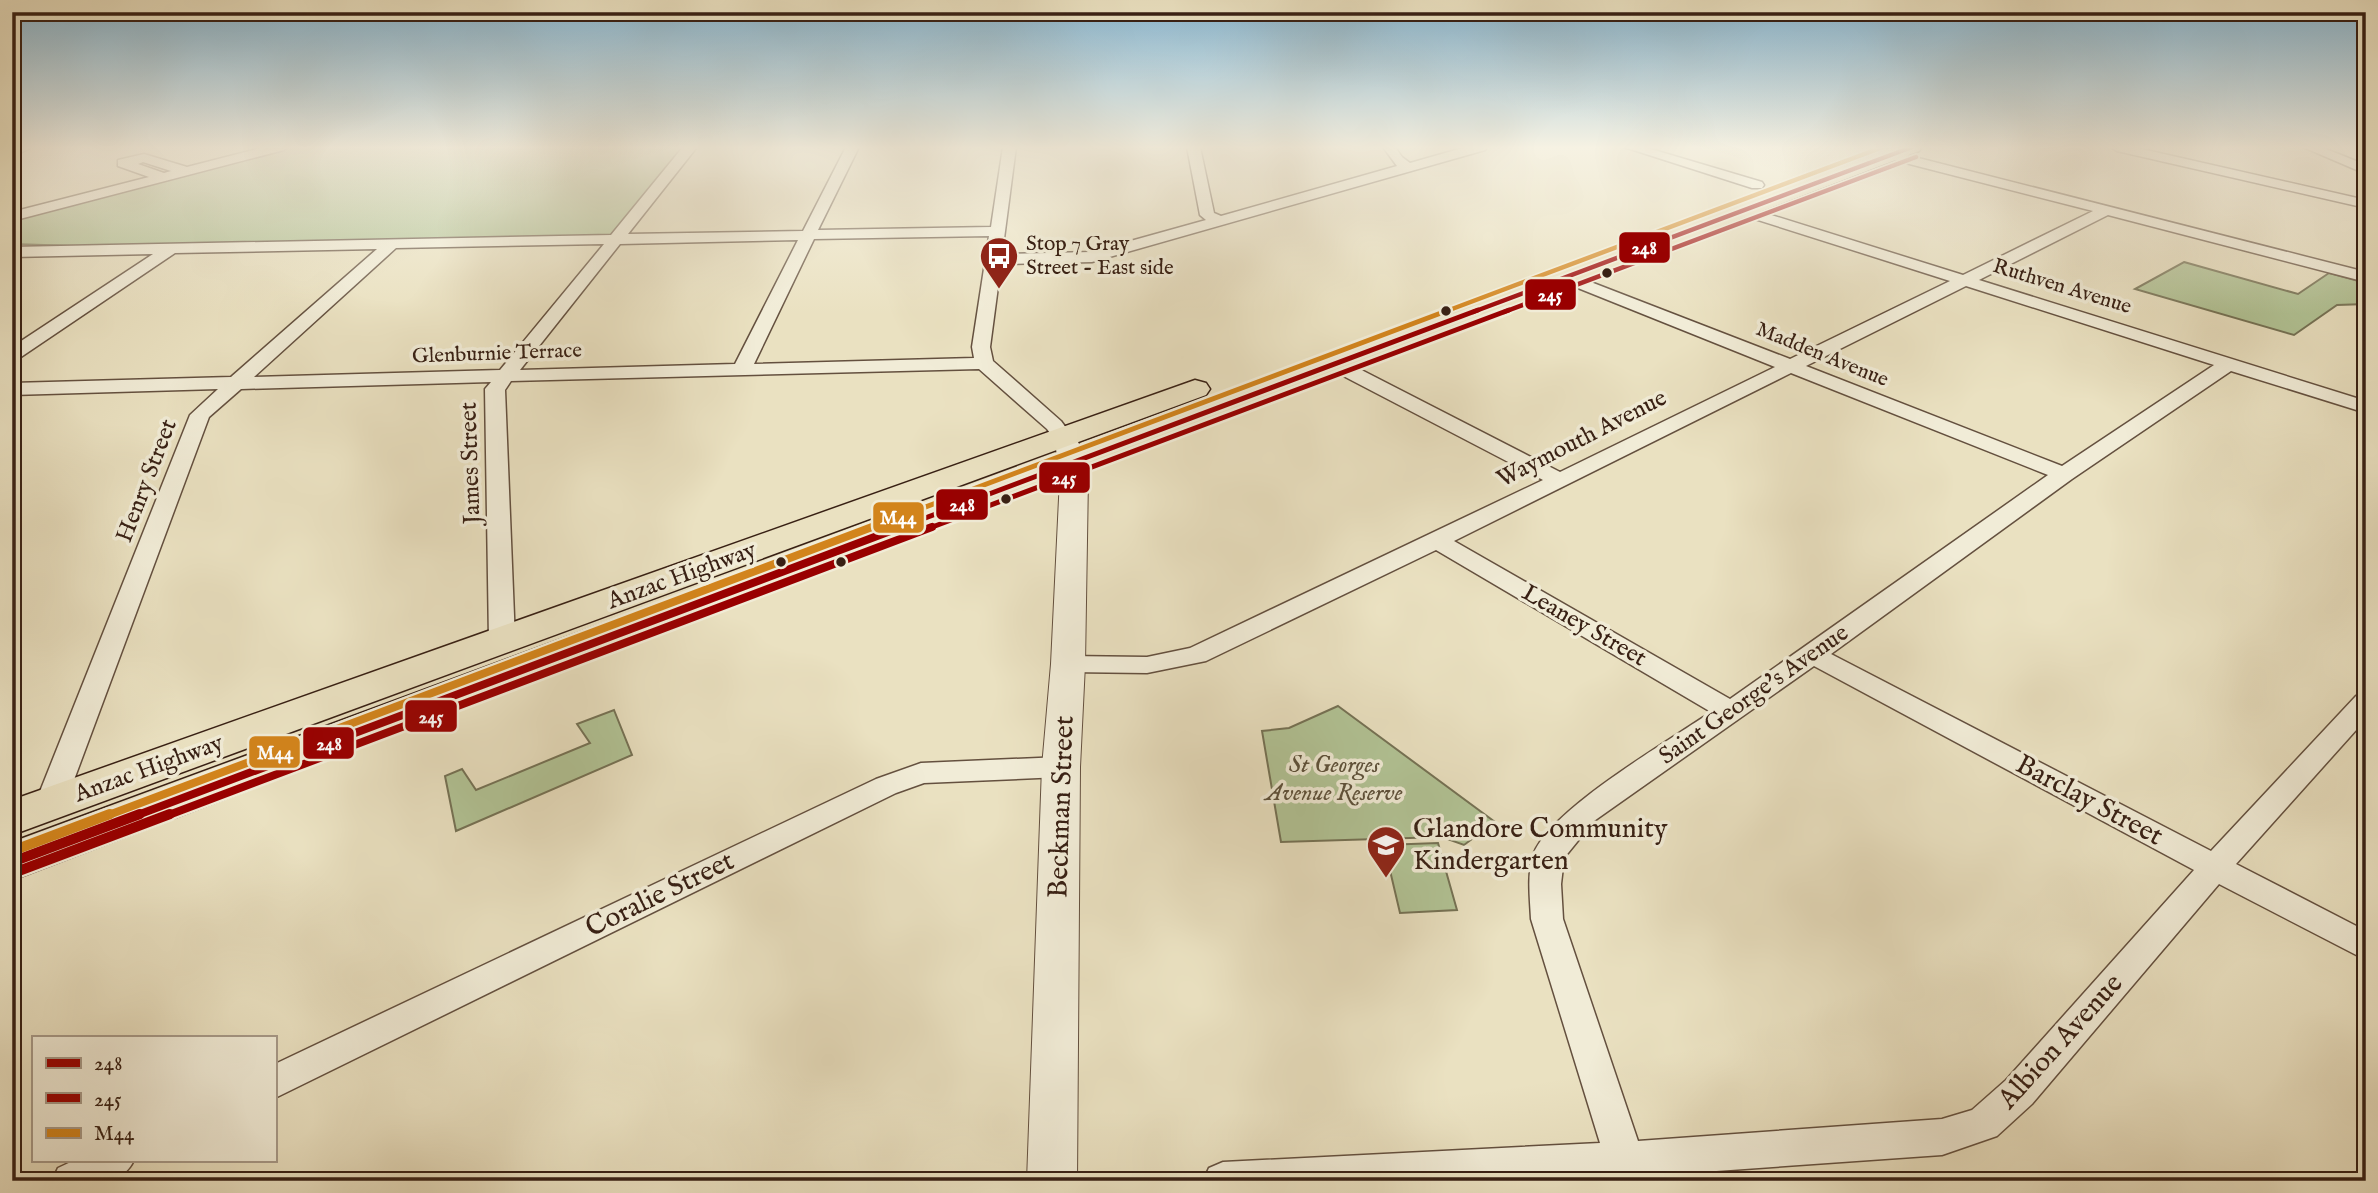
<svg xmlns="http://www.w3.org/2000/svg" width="2378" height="1193" font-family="'IM FELL English',serif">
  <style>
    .green { fill: #b2c496; stroke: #757255; stroke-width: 2 }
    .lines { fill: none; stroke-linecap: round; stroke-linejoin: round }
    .minor-casing { stroke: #64503f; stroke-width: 3 }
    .tertiary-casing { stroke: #64503f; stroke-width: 2 }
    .trunk-casing { stroke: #382014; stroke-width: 3 }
    .minor { fill: #f1ecd7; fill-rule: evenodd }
    .tertiary { fill: #f1ecd7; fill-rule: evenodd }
    .trunk { fill: #eae1c1; fill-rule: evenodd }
    .bus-1-far3-casing { stroke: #f1ecd7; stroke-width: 8 }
    .bus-1-far2-casing { stroke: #f1ecd7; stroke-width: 10 }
    .bus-1-far1-casing { stroke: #f1ecd7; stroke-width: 13 }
    .bus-1-casing { stroke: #f1ecd7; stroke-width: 15 }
    .bus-2-far3-casing { stroke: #f1ecd7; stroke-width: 8 }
    .bus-2-far2-casing { stroke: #f1ecd7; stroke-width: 10 }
    .bus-2-far1-casing { stroke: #f1ecd7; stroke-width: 13 }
    .bus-2-casing { stroke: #f1ecd7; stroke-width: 15 }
    .bus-3-far3-casing { stroke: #f1ecd7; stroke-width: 8 }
    .bus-3-far2-casing { stroke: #f1ecd7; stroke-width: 10 }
    .bus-3-far1-casing { stroke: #f1ecd7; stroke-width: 13 }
    .bus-3-casing { stroke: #f1ecd7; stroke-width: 15 }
    .bus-1-far3 { stroke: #900; stroke-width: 4.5 }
    .bus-1-far2 { stroke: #900; stroke-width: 5 }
    .bus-1-far1 { stroke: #900; stroke-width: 8 }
    .bus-1 { stroke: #900; stroke-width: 10 }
    .bus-2-far3 { stroke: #900; stroke-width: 4.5 }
    .bus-2-far2 { stroke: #900; stroke-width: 5 }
    .bus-2-far1 { stroke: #900; stroke-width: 8 }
    .bus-2 { stroke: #900; stroke-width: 10 }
    .bus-3-far3 { stroke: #d2841c; stroke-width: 4.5 }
    .bus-3-far2 { stroke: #d2841c; stroke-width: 5 }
    .bus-3-far1 { stroke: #d2841c; stroke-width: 8 }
    .bus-3 { stroke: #d2841c; stroke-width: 10 }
    .bus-dot { fill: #382014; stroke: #f1ecd7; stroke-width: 2.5 }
    .labels { text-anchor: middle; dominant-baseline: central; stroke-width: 7; stroke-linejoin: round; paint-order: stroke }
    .far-poi-label { font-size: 21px; fill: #382014; stroke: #f1ecd7; text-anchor: start }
    .far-street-label { font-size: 21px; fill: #382014; stroke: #f1ecd7 }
    .street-label { font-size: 24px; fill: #382014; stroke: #f1ecd7 }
    .park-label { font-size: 24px; font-style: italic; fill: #5d513b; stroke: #f1ecd7 }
    .near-street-label { font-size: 28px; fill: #382014; stroke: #f1ecd7 }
    .near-poi-label { font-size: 28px; fill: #382014; stroke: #f1ecd7; text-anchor: start }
    .line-badge { stroke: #f1ecd7; stroke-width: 2.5 }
    .badge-label { font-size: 19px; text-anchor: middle; font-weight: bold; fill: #fff }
  </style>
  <rect width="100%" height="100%" fill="#eae1c1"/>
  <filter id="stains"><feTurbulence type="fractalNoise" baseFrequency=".00286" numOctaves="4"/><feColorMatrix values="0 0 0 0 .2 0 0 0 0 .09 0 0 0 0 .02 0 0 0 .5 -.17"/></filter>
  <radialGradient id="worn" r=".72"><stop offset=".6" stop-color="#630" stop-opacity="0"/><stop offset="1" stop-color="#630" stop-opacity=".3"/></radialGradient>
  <g class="green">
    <path d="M279 147H690L613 240 171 249 12 244 14 221 47 208Z"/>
    <path d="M2184 262 2298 294 2329 273 2366 283V304L2337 305 2294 335 2135 289Z"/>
    <path d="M1338 706 1495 822 1464 845 1442 837 1281 842 1262 731 1289 728Z"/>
    <path d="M614 710 632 755 456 831 445 776 462 769 476 790 590 743 577 724Z"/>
    <path d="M1438 843 1457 910 1400 913 1384 845Z"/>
  </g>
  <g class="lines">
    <g class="minor-casing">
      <g id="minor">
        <path d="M15 147H32L12 157V148Z"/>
        <path d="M265 147H286L284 150 12 221V212L149 177 118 166V160L144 154 187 167ZM143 162 171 171 164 173 138 164Z"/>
        <path d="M683 147H697L628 234 803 231 846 147H859L818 230 991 227 1003 147H1016L1002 254 1091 252 1206 220 1200 215 1187 147H1200L1214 213 1221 216 1397 166 1383 147H1395L1402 157 1410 163 1466 147H1487L1485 150 1092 262 1001 264 990 347 993 361 1061 421 1072 436 1069 440H1055L1047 429 979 369 511 381 505 390 515 641 511 647 502 649 493 647 489 641 485 389 491 382 241 389 209 417 65 804 61 812 50 815 39 812 35 804 190 415 218 389 12 395V383L231 377 377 249 175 253 18 359 12 360V347L153 254 12 257V247L611 235ZM989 236 972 347 974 358 754 364 814 239ZM798 240 735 364 520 370 620 244ZM604 244 500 370 254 377 396 248Z"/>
        <path d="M1624 147H1644L1762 182 1764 185 1762 188H1752Z"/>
        <path d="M2110 147H2133L2366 200V208L2117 151Z"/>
        <path d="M2303 147H2321L2366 165V174Z"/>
        <path d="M1891 151 2366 272V282L2108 215 1979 280 2366 401V413L2231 371 2072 479 1831 654 2211 851 2356 696 2366 693V719L2236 864 2366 931V960L2219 884 2032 1104 1997 1136 1942 1155 1575 1181H1203L1209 1168 1223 1162 1600 1143 1531 919C1530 898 1527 875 1533 855 1549 810 1669 741 1711 712L1436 550 1206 661 1147 673 1068 672 1059 670 1055 664 1059 658 1068 656 1147 657 1190 648 1543 480 1328 368 1326 364 1328 360H1342L1560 472 1775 367 1558 280 1556 277 1558 274H1570L1790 359 1950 281 1739 214 1737 211 1739 208H1749L1963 275 2093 211 1886 158 1884 155ZM1966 286 2214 365 2062 466 1806 366ZM1791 373 2048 475 1730 699 1454 541ZM1814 666 2194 870 2006 1080 1972 1110 1942 1119 1638 1141 1563 919 1561 884 1564 858 1594 821Z"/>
        <path d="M1061 757 1071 760 1075 767 1071 774 1061 777 924 783 896 793 275 1098V1064L876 779 921 763Z"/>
        <path d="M75 1160H134C121 1190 81 1181 52 1181L58 1168Z"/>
      </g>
    </g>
    <g class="tertiary-casing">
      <path id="tertiary" d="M1062 428 1071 430 1082 449 1088 478 1085 664 1080 767 1077 1181H1027L1042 767 1051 664 1060 478 1056 449 1049 436 1053 430Z"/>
    </g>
    <g class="trunk-casing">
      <g id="trunk">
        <path d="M1894 147H1922L1919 151 12 880V842Z"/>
        <path d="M1195 380 1206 383 1210 389 1206 395 12 835V800Z"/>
      </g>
    </g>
    <use href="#minor" class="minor"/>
    <use href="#tertiary" class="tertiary"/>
    <use href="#trunk" class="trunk"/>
    <g class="bus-1-far3-casing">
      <path id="bus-1-far3" d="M1473 312 1912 147"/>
    </g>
    <g class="bus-1-far2-casing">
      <path id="bus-1-far2" d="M896 529 1478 310"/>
    </g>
    <g class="bus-1-far1-casing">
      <path id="bus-1-far1" d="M135 816 901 527"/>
    </g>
    <g class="bus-1-casing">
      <path id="bus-1" d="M12 862 140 814"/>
    </g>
    <g class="bus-2-far3-casing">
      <path id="bus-2-far3" d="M1504 312 1916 157"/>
    </g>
    <g class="bus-2-far2-casing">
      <path id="bus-2-far2" d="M927 529 1509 310"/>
    </g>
    <g class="bus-2-far1-casing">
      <path id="bus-2-far1" d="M166 816 932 527"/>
    </g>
    <g class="bus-2-casing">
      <path id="bus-2" d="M16 872 170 814"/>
    </g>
    <g class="bus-3-far3-casing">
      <path id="bus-3-far3" d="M1444 312 1883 147"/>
    </g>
    <g class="bus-3-far2-casing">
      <path id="bus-3-far2" d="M867 529 1449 310"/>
    </g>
    <g class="bus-3-far1-casing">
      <path id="bus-3-far1" d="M106 816 872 527"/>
    </g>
    <g class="bus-3-casing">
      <path id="bus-3" d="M12 851 110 814"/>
    </g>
    <use href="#bus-1-far3" class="bus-1-far3"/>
    <use href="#bus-1-far2" class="bus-1-far2"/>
    <use href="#bus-1-far1" class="bus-1-far1"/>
    <use href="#bus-1" class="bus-1"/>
    <use href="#bus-2-far3" class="bus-2-far3"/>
    <use href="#bus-2-far2" class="bus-2-far2"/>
    <use href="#bus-2-far1" class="bus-2-far1"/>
    <use href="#bus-2" class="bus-2"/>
    <use href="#bus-3-far3" class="bus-3-far3"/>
    <use href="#bus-3-far2" class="bus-3-far2"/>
    <use href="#bus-3-far1" class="bus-3-far1"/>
    <use href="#bus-3" class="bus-3"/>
  </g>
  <linearGradient id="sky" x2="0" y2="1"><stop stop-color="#88b8d4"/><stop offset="0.47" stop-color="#f6f2e3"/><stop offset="1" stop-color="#f6f2e3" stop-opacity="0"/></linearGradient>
  <rect width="2378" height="314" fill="url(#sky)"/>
  <defs>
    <g id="bus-pin" transform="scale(2.0125)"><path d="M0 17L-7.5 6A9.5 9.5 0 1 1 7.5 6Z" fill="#8f2418" stroke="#f1ecd7"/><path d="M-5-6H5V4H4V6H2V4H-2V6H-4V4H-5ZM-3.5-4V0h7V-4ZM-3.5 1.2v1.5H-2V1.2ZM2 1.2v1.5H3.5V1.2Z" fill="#fff"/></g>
    <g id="school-pin" transform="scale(2.0125)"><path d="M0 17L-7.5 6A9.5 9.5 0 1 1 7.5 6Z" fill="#8f2418" stroke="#f1ecd7"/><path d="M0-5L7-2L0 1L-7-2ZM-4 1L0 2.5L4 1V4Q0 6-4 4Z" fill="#fff"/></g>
  </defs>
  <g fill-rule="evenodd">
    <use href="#bus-pin" x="999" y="256"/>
    <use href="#school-pin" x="1386" y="845"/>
  </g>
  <g class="bus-dot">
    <circle cx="1607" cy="273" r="6"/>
    <circle cx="1446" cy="311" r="6"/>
    <circle cx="1006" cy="499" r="6"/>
    <circle cx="781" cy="562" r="6"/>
    <circle cx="841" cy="562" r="6"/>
  </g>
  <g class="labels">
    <g class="far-poi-label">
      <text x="1026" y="244">Stop 7 Gray<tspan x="1026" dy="24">Street - East side</tspan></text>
    </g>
    <g class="far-street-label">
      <text transform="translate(2062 287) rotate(17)">Ruthven Avenue</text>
      <text transform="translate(497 354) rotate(-2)">Glenburnie Terrace</text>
      <text transform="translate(1822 355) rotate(22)">Madden Avenue</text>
    </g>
    <g class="street-label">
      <text transform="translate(1582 439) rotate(-27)">Waymouth Avenue</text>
      <text transform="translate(471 463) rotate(-92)">James Street</text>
      <text transform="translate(147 481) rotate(-69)">Henry Street</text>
      <text transform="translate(682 576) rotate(-20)">Anzac Highway</text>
      <text transform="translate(1584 626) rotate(30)">Leaney Street</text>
      <text transform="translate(1754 695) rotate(-35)">Saint George's Avenue</text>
      <text transform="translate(149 769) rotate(-20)">Anzac Highway</text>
    </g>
    <g class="park-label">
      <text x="1334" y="765">St Georges<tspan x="1334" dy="28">Avenue Reserve</tspan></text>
    </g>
    <g class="near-street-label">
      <text transform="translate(2089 801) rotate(28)">Barclay Street</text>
      <text transform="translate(1062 807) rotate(-88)">Beckman Street</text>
      <text transform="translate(660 895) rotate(-26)">Coralie Street</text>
      <text transform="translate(2061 1042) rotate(-48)">Albion Avenue</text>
    </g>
    <g class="near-poi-label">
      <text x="1413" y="829">Glandore Community<tspan x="1413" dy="32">Kindergarten</tspan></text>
    </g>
  </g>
  <g class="line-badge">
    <rect x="1618" y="231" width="53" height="33" rx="7" fill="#900"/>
    <rect x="1524" y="278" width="53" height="33" rx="7" fill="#900"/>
    <rect x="1038" y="461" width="53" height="33" rx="7" fill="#900"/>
    <rect x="935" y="488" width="54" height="33" rx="7" fill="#900"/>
    <rect x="872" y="501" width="53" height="33" rx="7" fill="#d2841c"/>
    <rect x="404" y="699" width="54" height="34" rx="7" fill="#900"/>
    <rect x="302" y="726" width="53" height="34" rx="7" fill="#900"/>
    <rect x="248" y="735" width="53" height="34" rx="7" fill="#d2841c"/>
  </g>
  <g class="badge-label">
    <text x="1644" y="254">248</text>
    <text x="1550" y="301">245</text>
    <text x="1064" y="484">245</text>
    <text x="962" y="511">248</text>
    <text x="898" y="524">M44</text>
    <text x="431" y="723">245</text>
    <text x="329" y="750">248</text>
    <text x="275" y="759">M44</text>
  </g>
  <rect width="2378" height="1193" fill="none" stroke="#eae1c1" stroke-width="42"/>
  <rect x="14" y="14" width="2350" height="1165" fill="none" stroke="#382014" stroke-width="3.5"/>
  <rect x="21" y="21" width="2336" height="1151" fill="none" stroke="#382014" stroke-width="2"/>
  <rect x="32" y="1036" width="245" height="126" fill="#f1ecd7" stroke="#a79a89" stroke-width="2"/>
  <rect x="46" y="1058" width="35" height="10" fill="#990000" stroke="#a79a89" stroke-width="2"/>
  <text x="94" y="1070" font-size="21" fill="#382014">248</text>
  <rect x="46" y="1093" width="35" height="10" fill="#990000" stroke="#a79a89" stroke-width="2"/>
  <text x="94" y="1106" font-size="21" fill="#382014">245</text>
  <rect x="46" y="1128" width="35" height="10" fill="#d2841c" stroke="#a79a89" stroke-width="2"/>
  <text x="94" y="1140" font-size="21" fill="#382014">M44</text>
  <rect width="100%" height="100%" filter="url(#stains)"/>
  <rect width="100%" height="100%" fill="url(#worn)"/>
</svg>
